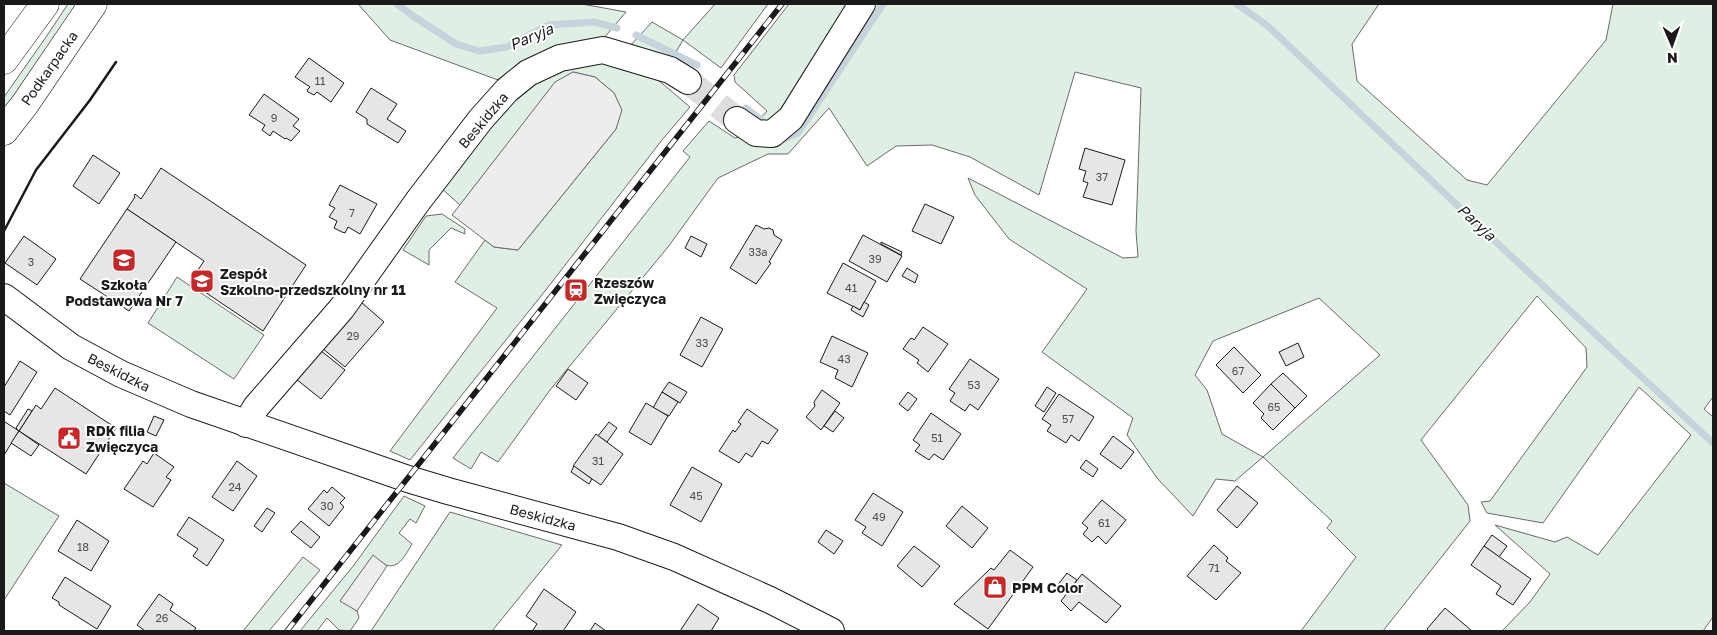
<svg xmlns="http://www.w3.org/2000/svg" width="1717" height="635" font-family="'Golos Text',sans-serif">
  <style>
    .green { fill: #e0efe3; stroke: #6a6a6a; fill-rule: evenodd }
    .parking { fill: #ededed; stroke: #6a6a6a }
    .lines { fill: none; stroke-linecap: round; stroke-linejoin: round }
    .stream { stroke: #c6d2dc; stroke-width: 7 }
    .building { fill: #e6e6e6; stroke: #1a1a1a }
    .minor-tunnel { stroke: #ddd; stroke-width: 26; stroke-dasharray: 26 13; stroke-linecap: butt }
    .minor-casing { stroke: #1a1a1a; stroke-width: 28 }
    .highway-casing { stroke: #1a1a1a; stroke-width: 29 }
    .minor { stroke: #fff; stroke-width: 26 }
    .highway { stroke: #fff; stroke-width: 28 }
    .rail-casing { stroke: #1a1a1a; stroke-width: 5.5 }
    .rail { stroke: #fff; stroke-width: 4; stroke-dasharray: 11; stroke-linecap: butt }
    .wall { stroke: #1a1a1a; stroke-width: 2.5 }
    .labels { text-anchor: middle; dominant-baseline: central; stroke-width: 4; stroke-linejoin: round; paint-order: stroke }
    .number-label { font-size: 11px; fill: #4d4d4d }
    .street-label { font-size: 14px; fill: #1a1a1a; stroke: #fff }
    .poi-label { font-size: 14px; font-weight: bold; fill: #1a1a1a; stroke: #fff; text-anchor: start }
    .water-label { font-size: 15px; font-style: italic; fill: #1a1a1a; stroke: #fff }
  </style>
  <rect width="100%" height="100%" fill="#fff"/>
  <g class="green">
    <path d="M68 4H77L35 67 4 110V97L46 37Z"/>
    <path d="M358 4H582L626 12 603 39 554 52 498 80 390 40Z"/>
    <path d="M715 4H768L721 68 683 40 670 62 629 47 652 22 683 40Z"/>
    <path d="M789 4H853L775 121 756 123 767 111 735 82 734 75Z"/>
    <path d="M872 4H1379L1352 44 1357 81 1467 180 1487 185 1606 40 1613 4H1713V397L1704 409 1713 417V617L1703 631H1502L1530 602 1550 574 1495 525 1555 542 1567 537 1598 555 1691 435 1639 387 1543 523 1487 513 1481 502 1490 501 1587 367 1586 348 1537 296 1421 440 1468 505 1470 521 1383 631H1301L1356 557 1327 528 1332 521 1263 457 1235 481 1216 479 1193 516 1157 478 1127 435 1133 418 1042 352 1087 289 1009 239 975 195 968 178 1123 258 1138 257 1136 231 1141 88 1075 72 1039 195 970 157 932 145 896 146 867 166 829 108 788 154H768L718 178 668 247 550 390 498 462 481 452 471 469 453 458 690 157 683 151 709 121 735 138 746 135 762 142ZM1319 298 1380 355 1263 457 1222 434 1207 390 1195 375 1213 341Z"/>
    <path d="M594 62 620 66 657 79 690 107 662 140 545 291 410 460 390 451 497 308 455 282 485 240 494 247 518 250 616 129 621 110 614 93 595 77 573 72 555 83 460 205 441 188 504 106 548 73Z"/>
    <path d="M442 214 465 229V234L451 228 429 250V265L403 250 426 216Z"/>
    <path d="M177 277 264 335 234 379 148 323Z"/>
    <path d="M4 483 59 516 4 600Z"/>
    <path d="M404 496 425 506 416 523 410 519 399 533 412 544C407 552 399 570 386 565 382 563 377 559 373 556L341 600 357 611 359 618 350 631 339 630 327 618 317 631H300L354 565Z"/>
    <path d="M450 512 562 545 492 631H371Z"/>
    <path d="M303 557 320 570 269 631H243Z"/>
  </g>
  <g class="parking">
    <path d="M573 72 595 77 614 93 622 110 616 129 518 250 494 247 452 215 555 82Z"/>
    <path d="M373 555 387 566 357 611 340 601Z"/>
  </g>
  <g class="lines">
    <g class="stream">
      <path d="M397 4 413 16 456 44 479 51 507 47 548 25 594 22 617 28"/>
      <path d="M1237 4 1269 27 1511 256 1713 443"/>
      <path d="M636 35 697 65"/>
      <path d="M746 108 760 119"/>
      <path d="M784 139 798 133 883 4"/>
    </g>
  </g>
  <g class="building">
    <path d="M309 58 344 83 331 102 317 92 314 95 308 92 307 90 310 87 295 77Z"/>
    <path d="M371 88 397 104 387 119 406 131 398 143 367 124V119L356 112Z"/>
    <path d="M264 94 299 119 293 126 300 131 291 141 286 138 285 139 273 131 270 136 262 130 265 125 249 115Z"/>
    <path d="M1085 148 1125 160 1112 205 1083 197 1088 183 1083 181 1086 171 1079 169Z"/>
    <path d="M93 155 120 173 99 204 73 186Z"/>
    <path d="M161 168 306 265 263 331 190 282 204 261 127 209 135 197 134 196 135 194 141 199Z"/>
    <path d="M340 185 377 204 360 234 348 227 345 233 342 232 334 228 337 221 329 217 335 208 329 205Z"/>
    <path d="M925 204 954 217 941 244 912 231Z"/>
    <path d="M127 209 176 242 129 311 80 279Z"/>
    <path d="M756 225 764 229 769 228 773 230 774 235 782 240 769 262 771 263 756 284 730 268Z"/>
    <path d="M863 235 902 256 887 282 849 261Z"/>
    <path d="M24 236 56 259 37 285 5 263Z"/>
    <path d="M691 236 707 244 701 257 685 248Z"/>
    <path d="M881 242 902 252 901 255 881 244Z"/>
    <path d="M843 263 876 281 860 310 827 293Z"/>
    <path d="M907 268 918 275 915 283 902 276Z"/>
    <path d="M361 302 384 322 345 367 322 348Z"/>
    <path d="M864 302 869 305 863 317 851 310 853 306 860 310Z"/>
    <path d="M701 317 723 329 702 367 680 355Z"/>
    <path d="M923 327 948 344 928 372 917 363 919 360 903 349 910 339 912 338 914 340Z"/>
    <path d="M832 336 868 353 852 387 835 378 838 370 820 362Z"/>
    <path d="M1298 343 1304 357 1286 366 1279 352Z"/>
    <path d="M1234 347 1261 375 1243 393 1216 365Z"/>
    <path d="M320 350 345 370 321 399 296 379Z"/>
    <path d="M970 359 999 379 978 410 970 404 965 411 950 401 955 393 949 389Z"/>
    <path d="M20 361 37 372 10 415 4 411V387Z"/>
    <path d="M568 369 588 383 576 400 556 386Z"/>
    <path d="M1283 373 1307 396 1295 408 1271 384Z"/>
    <path d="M669 382 687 392 680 403 662 392Z"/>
    <path d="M1271 384 1295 408 1273 430 1261 418 1264 414 1253 403Z"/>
    <path d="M1047 387 1056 393 1044 412 1035 406Z"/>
    <path d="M55 388 116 428 86 474 19 431 36 405 41 409Z"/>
    <path d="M822 390 840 403 821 430 806 417 815 406 814 402Z"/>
    <path d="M662 392 678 402 669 416 653 408Z"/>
    <path d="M908 392 917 399 908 411 899 404Z"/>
    <path d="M1059 394 1094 417 1079 441 1071 435 1066 443 1047 431 1051 425 1042 419Z"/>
    <path d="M646 403 668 416 651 445 629 432Z"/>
    <path d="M28 409 32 411 19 431 16 428Z"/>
    <path d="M747 409 778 430 768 444 762 441 752 457 746 453 739 463 719 451 733 430 735 432 741 424 738 422Z"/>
    <path d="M835 411 844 418 833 432 824 426Z"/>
    <path d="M931 413 961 434 943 460 934 454 929 460 915 451 920 445 913 440Z"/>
    <path d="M154 416 164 420 156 436 147 432Z"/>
    <path d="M5 422 19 431 4 455V425Z"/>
    <path d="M609 422 617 428 607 442 598 436Z"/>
    <path d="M19 431 39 445 31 456 11 443Z"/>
    <path d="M596 434 623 454 601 485 573 466Z"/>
    <path d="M1113 436 1134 452 1121 469 1100 454Z"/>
    <path d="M154 453 174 467 166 477 171 480 153 507 124 489 143 461 147 464Z"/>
    <path d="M1086 460 1098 469 1093 477 1080 468Z"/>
    <path d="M237 461 257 476 233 511 212 497Z"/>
    <path d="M574 466 592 479 589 484 571 472Z"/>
    <path d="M692 467 722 484 701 522 670 505Z"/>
    <path d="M1237 486 1258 503 1237 528 1217 510Z"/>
    <path d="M332 487 345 498 340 503 344 507 329 526 308 509 324 490 327 493Z"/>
    <path d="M873 493 903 512 882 546 862 533 866 527 855 520Z"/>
    <path d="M1102 500 1126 520 1106 544 1098 536 1092 542 1083 534 1088 528 1082 523Z"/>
    <path d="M962 506 988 528 972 548 946 526Z"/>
    <path d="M267 508 275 513 262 532 254 526Z"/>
    <path d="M189 517 224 540 207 566 193 556 198 549 177 535Z"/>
    <path d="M77 520 109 541 91 571 58 551Z"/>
    <path d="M301 521 320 537 311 548 291 532Z"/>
    <path d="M826 530 843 541 834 554 818 542Z"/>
    <path d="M1492 535 1507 546 1499 557 1484 546Z"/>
    <path d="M1214 545 1228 558 1226 561 1241 573 1216 600 1187 576Z"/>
    <path d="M914 546 940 566 922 587 897 566Z"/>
    <path d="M1484 546 1531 579 1513 605 1496 594 1501 586 1471 565Z"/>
    <path d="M1010 550 1033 567 988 629 954 604 991 568 994 570Z"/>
    <path d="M1067 573 1077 580 1067 593 1057 586Z"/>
    <path d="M1082 574 1121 606 1106 623 1079 602 1071 611 1061 601Z"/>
    <path d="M65 577 111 606 97 629 59 605V602L52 598Z"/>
    <path d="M544 589 576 612 563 631H535L533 630 537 624 526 616Z"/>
    <path d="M159 594 173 604 170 610 196 628 194 631H145L137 625Z"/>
    <path d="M698 604 719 618 711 631H680Z"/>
    <path d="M1445 608 1472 631H1429L1427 629Z"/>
    <path d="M595 623 606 631H590Z"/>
  </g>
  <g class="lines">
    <path class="minor-tunnel" d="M688 81 737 120"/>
    <g class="minor-casing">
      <g id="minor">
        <path d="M737 120 756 133 772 134 791 118 862 4"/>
        <path d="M4 297 71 347 121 374 191 404 408 479 448 491 618 537 674 557 770 600 831 631"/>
        <path d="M246 424 256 407 342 308 418 201 481 119 507 90 528 73 560 58 603 50 670 70 688 81"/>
      </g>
    </g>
    <g class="highway-casing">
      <g id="highway">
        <path d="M4 60 45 4"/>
        <path d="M4 131 25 104 93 4"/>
      </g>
    </g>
    <use href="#minor" class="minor"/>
    <use href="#highway" class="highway"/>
    <g class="rail-casing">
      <path id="rail" d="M287 631 782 4"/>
    </g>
    <use href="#rail" class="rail"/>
    <path class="wall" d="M4 231 36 170 90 100 116 62"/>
  </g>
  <defs>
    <g id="school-square" transform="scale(1.25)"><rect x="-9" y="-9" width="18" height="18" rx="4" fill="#c62828" stroke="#fff"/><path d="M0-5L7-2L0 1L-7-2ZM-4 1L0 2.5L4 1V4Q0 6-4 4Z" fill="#fff"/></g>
    <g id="station-square" transform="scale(1.25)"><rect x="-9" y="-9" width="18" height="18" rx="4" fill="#c62828" stroke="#fff"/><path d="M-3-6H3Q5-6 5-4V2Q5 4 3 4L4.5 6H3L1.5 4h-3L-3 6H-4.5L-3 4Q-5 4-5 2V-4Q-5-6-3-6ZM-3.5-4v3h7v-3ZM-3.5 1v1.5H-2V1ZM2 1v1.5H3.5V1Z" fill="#fff"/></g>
    <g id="civic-square" transform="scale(1.25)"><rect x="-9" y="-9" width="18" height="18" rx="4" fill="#c62828" stroke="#fff"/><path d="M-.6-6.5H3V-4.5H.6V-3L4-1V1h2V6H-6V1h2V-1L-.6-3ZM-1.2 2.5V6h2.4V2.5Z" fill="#fff"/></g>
    <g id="shop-square" transform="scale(1.25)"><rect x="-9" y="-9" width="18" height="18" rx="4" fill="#c62828" stroke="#fff"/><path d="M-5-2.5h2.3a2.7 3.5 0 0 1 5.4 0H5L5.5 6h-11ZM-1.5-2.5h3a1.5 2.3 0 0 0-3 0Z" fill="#fff"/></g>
  </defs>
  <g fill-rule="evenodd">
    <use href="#school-square" x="124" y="260"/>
    <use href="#school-square" x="202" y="281"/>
    <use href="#station-square" x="576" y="290"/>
    <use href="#civic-square" x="69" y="438"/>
    <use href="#shop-square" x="995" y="587"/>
  </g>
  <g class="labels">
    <g class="number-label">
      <text x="320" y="80">11</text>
      <text x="274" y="117">9</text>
      <text x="1102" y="176">37</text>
      <text x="352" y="212">7</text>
      <text x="758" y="251">33a</text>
      <text x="875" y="258">39</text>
      <text x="31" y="261">3</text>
      <text x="851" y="287">41</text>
      <text x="353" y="335">29</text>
      <text x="702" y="342">33</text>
      <text x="844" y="358">43</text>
      <text x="1238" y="370">67</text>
      <text x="974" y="384">53</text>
      <text x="1274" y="406">65</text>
      <text x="1068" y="418">57</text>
      <text x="937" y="437">51</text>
      <text x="598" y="460">31</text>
      <text x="235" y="486">24</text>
      <text x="696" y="495">45</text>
      <text x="327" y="505">30</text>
      <text x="879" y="516">49</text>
      <text x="1104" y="522">61</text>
      <text x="83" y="546">18</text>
      <text x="1214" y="567">71</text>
      <text x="162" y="617">26</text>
    </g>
    <g class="street-label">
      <text transform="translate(49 68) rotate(-55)">Podkarpacka</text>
      <text transform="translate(483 120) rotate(-50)">Beskidzka</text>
      <text transform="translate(119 372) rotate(27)">Beskidzka</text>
      <text transform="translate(543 517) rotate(15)">Beskidzka</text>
    </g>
    <g class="poi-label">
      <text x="220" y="273">Zespół<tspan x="220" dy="16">Szkolno-przedszkolny nr 11</tspan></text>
      <text x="594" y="282">Rzeszów<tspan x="594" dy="16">Zwięczyca</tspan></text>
      <text x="124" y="284" text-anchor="middle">Szkoła<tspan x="124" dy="16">Podstawowa Nr 7</tspan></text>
      <text x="86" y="430">RDK filia<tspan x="86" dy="16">Zwięczyca</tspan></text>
      <text x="1012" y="587">PPM Color</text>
    </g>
    <g class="water-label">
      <text transform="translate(531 36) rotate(-23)">Paryja</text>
      <text transform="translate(1477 222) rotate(43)">Paryja</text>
    </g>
  </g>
  <rect width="1717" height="635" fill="none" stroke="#1a1a1a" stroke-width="10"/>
  <g transform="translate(1672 45) rotate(178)" stroke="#ffffff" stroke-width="4" paint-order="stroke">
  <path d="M0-4L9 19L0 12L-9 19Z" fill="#1a1a1a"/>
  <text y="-8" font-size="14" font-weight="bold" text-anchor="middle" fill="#1a1a1a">N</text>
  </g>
</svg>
